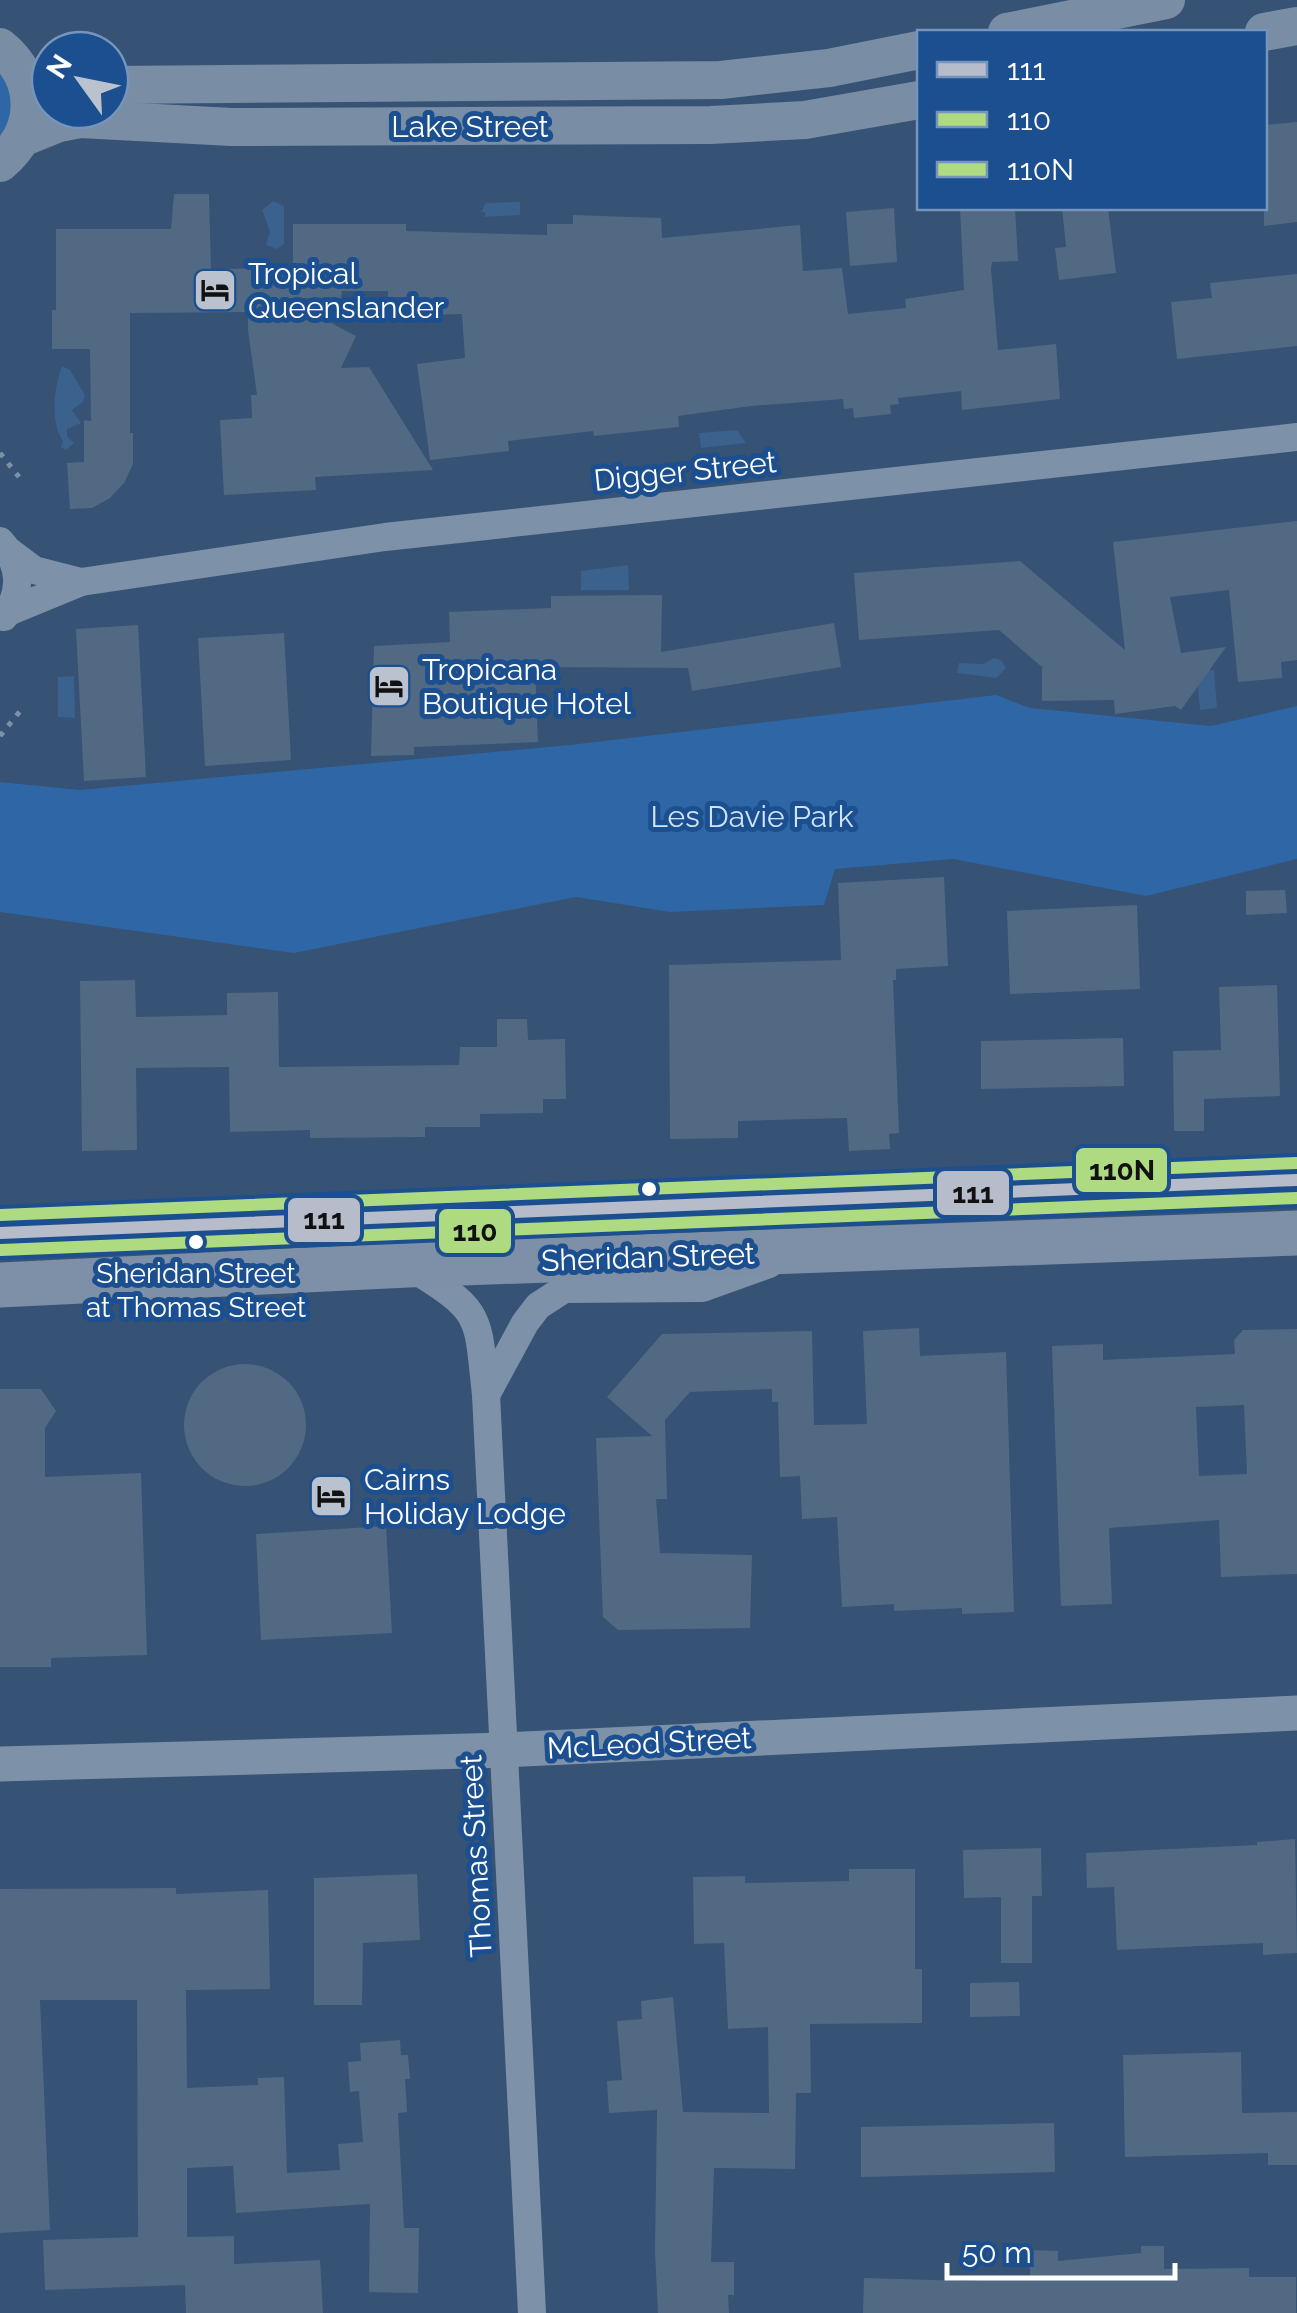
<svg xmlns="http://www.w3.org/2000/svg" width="1297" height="2313" font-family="Raleway,sans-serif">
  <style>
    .green { fill: #2f66a5 }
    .water { fill: #3b618d }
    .building { fill: #526984; fill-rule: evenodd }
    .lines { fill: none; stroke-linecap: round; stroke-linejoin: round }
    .path { stroke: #7d92a8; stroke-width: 5; stroke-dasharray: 5 8; stroke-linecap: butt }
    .minor { stroke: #7d92a8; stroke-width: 28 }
    .tertiary { stroke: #7d92a8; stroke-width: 35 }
    .secondary { stroke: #798da4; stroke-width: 38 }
    .trunk { stroke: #7e90a7; stroke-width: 45 }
    .bus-1-casing { stroke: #1b4f8f; stroke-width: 20 }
    .bus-2-casing { stroke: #1b4f8f; stroke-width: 20 }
    .bus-3-casing { stroke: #1b4f8f; stroke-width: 20 }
    .bus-1 { stroke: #b6bcc9; stroke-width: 12 }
    .bus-2 { stroke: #aeda81; stroke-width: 12 }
    .bus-3 { stroke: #aeda81; stroke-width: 12 }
    .bus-dot { fill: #fff; stroke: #1b4f8f; stroke-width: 4 }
    .labels { text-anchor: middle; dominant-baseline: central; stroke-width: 10; stroke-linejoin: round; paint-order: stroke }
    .bus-label { font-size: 28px; fill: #fff; stroke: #1b4f8f }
    .street-label { font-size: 30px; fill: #fff; stroke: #1b4f8f }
    .poi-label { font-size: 30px; fill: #fff; stroke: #1b4f8f; text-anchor: start }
    .park-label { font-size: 30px; fill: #cfe3fa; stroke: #1b4f8f }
    .line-badge { stroke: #1b4f8f; stroke-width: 4 }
    .pale-badge-label { font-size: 28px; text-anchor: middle; font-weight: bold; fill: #111 }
  </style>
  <rect width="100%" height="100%" fill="#365274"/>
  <g class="green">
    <path d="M0 68 16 104 0 143Z"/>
    <path d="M996 695 1030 708 1211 726 1297 706V859L1146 896 953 859 835 869 824 905 670 912 576 897 294 953 0 912V782L80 790 570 745Z"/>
  </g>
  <g class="water">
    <path d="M273 201 284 206V244L277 249 266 245 270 232 262 210Z"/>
    <path d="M520 202V215L485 217V212H481L486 203Z"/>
    <path d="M62 366 70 370 85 395 83 402 72 410 81 423 67 429V436L74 443 66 450 61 447 63 441C50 422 54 387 62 366Z"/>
    <path d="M737 430 746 443 701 448 699 433Z"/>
    <path d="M628 565 629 590H581V571Z"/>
    <path d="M994 658 1001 660 1006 668 997 678 957 673 959 663 983 664Z"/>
    <path d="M1214 670 1217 708 1200 710 1197 676 1202 671Z"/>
    <path d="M74 676 75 718 58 717V677Z"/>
  </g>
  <g class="building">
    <path d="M1297 122V222L1264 226V125Z"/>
    <path d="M174 194H209L211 269 293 268V224H406V231L547 235V224H573V215L661 218 662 238 800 225 803 271 842 268 848 314 906 308 905 299 964 290 960 208H1015L1018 261 992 262 991 269 998 350 1056 344 1060 399 962 410 961 391 898 398 899 404 890 405 891 414 854 418 853 408 844 409 843 399 751 406 678 416 679 427 594 436 593 431 508 441 509 451 430 460 417 364 465 358 462 314 427 315V297H388V291H342L341 298H283L356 336 341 368 369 367 433 470 315 477 316 490 224 495 220 420 252 418 251 395H257L248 330V312L130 313V433H133V464L124 483 110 498 92 508 70 509 67 463 84 462V420L91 421 90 349H52V310H56V229H171Z"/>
    <path d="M894 208 897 262 850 266 846 212Z"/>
    <path d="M1062 208H1108L1116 273 1059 280 1055 248 1066 247Z"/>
    <path d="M1297 274V346L1177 359 1171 302 1212 298 1210 283Z"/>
    <path d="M1297 521V660L1281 662 1282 678 1238 682 1229 590 1170 597 1181 653 1226 647 1181 710 1175 706 1115 714 1114 700 1042 701V667L999 630 859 640 854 573 1020 561 1125 650 1113 542Z"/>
    <path d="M662 595 661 652 834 623 841 667 692 691 688 668 535 667 538 742 414 747V755L371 756 374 646 450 642 449 612 551 608V596Z"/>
    <path d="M138 625 146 777 84 781 76 629Z"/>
    <path d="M284 633 291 760 205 766 198 638Z"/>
    <path d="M944 877 948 966 896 969V980H893L899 1133 889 1134 890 1149 849 1151 847 1118 738 1121V1138L670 1139 669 965 841 960 838 883Z"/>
    <path d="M1285 890 1287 913 1246 915V891Z"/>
    <path d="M1137 905 1140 989 1010 994 1007 911Z"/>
    <path d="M135 980 136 1017 227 1015V993L278 992 279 1067 459 1065 460 1047H497V1019H527L528 1040 565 1039 566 1099H543V1113L480 1114V1127H425V1137L310 1138V1130L230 1132 229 1067 136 1068 137 1150 82 1151 80 981Z"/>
    <path d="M1277 985 1280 1096 1204 1099V1131H1174L1173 1051 1221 1050 1219 987Z"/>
    <path d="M1123 1038 1124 1086 981 1089V1041Z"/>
    <path d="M919 1328 920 1356 1006 1352 1014 1612 962 1614V1608L894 1611V1604L842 1607 837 1517 802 1519 800 1476 780 1477 778 1402H772V1389L690 1392 665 1420 667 1499H656L660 1553 752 1555 750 1628 618 1630 603 1617 596 1438 652 1436 607 1397 662 1334 812 1331 814 1425 867 1424 863 1331Z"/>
    <path d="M1297 1329V1574L1221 1577 1219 1520 1109 1528 1112 1604 1061 1606 1052 1346 1103 1344V1360L1235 1354 1234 1340 1243 1330ZM1244 1405 1247 1474 1199 1476 1196 1407Z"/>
    <circle cx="245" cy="1425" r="61"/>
    <path d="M0 1389H41L56 1411 45 1428V1477L141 1473 147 1655 51 1658V1667H0Z"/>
    <path d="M386 1526 392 1633 261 1640 256 1534Z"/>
    <path d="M1295 1839 1297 1953 1263 1955V1943L1117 1950 1114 1887 1087 1888 1086 1853 1257 1845V1842Z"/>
    <path d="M1041 1848 1042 1896H1032V1963H1001V1897L964 1898 963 1850Z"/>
    <path d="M849 1869H915V1969H922V2023L810 2024 811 2093H796L795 2169 714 2168 711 2262H734V2295H728L729 2313H658L655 2251 657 2110 609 2113 607 2081 622 2080 617 2021 642 2019 641 2001 673 1997 683 2112 769 2113 768 2027 728 2029 724 1943 694 1944 693 1877 745 1876V1883L849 1881Z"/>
    <path d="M417 1874 420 1940 363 1943 362 2005H314V1878Z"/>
    <path d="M176 1888V1894L268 1890 270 1989 186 1990 187 2088 258 2085V2078L284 2077 287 2173 340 2170 338 2144 363 2142 359 2091 350 2092 348 2062 361 2061 360 2043 400 2040 401 2055H408L410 2079H405L407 2112 398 2113 404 2228H419L418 2293 369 2292 370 2204 236 2213 233 2166 187 2168V2237L234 2236V2264L320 2260 323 2313H186L185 2285 45 2290 43 2240 138 2237 137 2000H40L50 2230 0 2233V1889Z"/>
    <path d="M1019 1982 1020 2016 970 2017V1983Z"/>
    <path d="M1241 2052 1242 2113 1297 2112V2165H1268V2153L1125 2157 1123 2055Z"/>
    <path d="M1054 2123 1055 2172 861 2177V2127Z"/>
    <path d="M1141 2246H1164V2269L1249 2268V2277H1296V2313H863L864 2278 966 2281 1030 2276V2250L1058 2251V2261L1141 2253Z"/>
  </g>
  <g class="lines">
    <g class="path">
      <path d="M0 453 19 477"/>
      <path d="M0 736 21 710"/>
    </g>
    <g class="minor">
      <path d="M0 541C21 564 23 592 4 617"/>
      <path d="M10 552 34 570 81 582"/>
      <path d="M8 612 81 582 385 537 1297 437"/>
      <path d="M412 1268C484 1313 477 1314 486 1395L532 2313"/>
      <path d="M486 1395 525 1323 538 1306 564 1289 702 1288 769 1264"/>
    </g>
    <path class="tertiary" d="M0 1764 504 1750 1297 1713"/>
    <g class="secondary">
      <path d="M1007 32 1166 0"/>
      <path d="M1264 32 1297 26"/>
      <path d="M0 47C40 79 39 131 0 163"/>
      <path d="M110 85 721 80 829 68 919 50"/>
      <path d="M22 138 59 123 80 119 232 127 711 125 805 120 919 100"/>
    </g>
    <g class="trunk">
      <path d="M0 1233 1297 1180"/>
      <path d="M0 1285 408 1265 1297 1233"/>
    </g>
    <g class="bus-1-casing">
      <path id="bus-1" d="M0 1233 1297 1180"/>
    </g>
    <g class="bus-2-casing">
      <path id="bus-2" d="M1 1250 1297 1198"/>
    </g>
    <g class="bus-3-casing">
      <path id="bus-3" d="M0 1215 1296 1163"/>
    </g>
    <use href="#bus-1" class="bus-1"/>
    <use href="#bus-2" class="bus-2"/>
    <use href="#bus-3" class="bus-3"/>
  </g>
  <defs>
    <g id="hotel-square" transform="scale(2.25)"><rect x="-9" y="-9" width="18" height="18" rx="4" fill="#b9c2ce" stroke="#1b4f8f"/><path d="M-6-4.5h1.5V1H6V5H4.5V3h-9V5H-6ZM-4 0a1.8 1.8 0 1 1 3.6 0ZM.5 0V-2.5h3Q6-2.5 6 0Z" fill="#111"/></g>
  </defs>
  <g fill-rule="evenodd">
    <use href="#hotel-square" x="215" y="290"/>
    <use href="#hotel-square" x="389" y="686"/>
    <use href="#hotel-square" x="331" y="1496"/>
  </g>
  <g class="bus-dot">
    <circle cx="649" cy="1189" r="9"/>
    <circle cx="196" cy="1242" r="9"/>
  </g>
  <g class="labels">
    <g class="bus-label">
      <text x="196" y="1273">Sheridan Street<tspan x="196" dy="34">at Thomas Street</tspan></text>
    </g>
    <g class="street-label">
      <text x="470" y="126">Lake Street</text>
      <text transform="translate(685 471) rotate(-6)">Digger Street</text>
      <text transform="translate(648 1257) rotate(-2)">Sheridan Street</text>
      <text transform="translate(649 1743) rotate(-3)">McLeod Street</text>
      <text transform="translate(476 1856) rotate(-93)">Thomas Street</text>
    </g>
    <g class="poi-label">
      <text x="248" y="273">Tropical<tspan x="248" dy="34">Queenslander</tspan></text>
      <text x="422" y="669">Tropicana<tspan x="422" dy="34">Boutique Hotel</tspan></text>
      <text x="364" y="1479">Cairns<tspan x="364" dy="34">Holiday Lodge</tspan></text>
    </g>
    <g class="park-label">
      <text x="752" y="816">Les Davie Park</text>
    </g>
  </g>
  <g class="line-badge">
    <rect x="1074" y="1146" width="95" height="48" rx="10" fill="#aeda81"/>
    <rect x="935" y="1169" width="76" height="48" rx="10" fill="#b6bcc9"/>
    <rect x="286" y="1196" width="76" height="48" rx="10" fill="#b6bcc9"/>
    <rect x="437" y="1207" width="76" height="48" rx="10" fill="#aeda81"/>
  </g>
  <g class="pale-badge-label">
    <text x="1122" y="1180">110N</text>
    <text x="973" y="1203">111</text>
    <text x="324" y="1229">111</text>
    <text x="475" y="1241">110</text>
  </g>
  <rect x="917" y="30" width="350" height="180" fill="#1b4f8f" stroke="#7695bc" stroke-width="2.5"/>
  <rect x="937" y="62" width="50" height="15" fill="#b6bcc9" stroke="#7695bc" stroke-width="2.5"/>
  <text x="1007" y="80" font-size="30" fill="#ffffff">111</text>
  <rect x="937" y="112" width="50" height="15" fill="#aeda81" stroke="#7695bc" stroke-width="2.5"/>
  <text x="1007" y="130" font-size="30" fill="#ffffff">110</text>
  <rect x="937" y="162" width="50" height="15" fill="#aeda81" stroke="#7695bc" stroke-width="2.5"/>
  <text x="1007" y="180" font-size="30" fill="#ffffff">110N</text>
  <g transform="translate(80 80) rotate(303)"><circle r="48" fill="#1b4f8f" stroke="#7695bc" stroke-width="2.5"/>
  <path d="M0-8L18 38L0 25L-18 38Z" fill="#b9c2ce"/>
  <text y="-15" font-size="28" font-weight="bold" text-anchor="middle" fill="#ffffff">N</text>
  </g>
  <path d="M947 2263v15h228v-15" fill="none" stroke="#ffffff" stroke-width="5"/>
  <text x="962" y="2263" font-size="30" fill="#ffffff" stroke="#1b4f8f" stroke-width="8" paint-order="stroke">50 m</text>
</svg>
